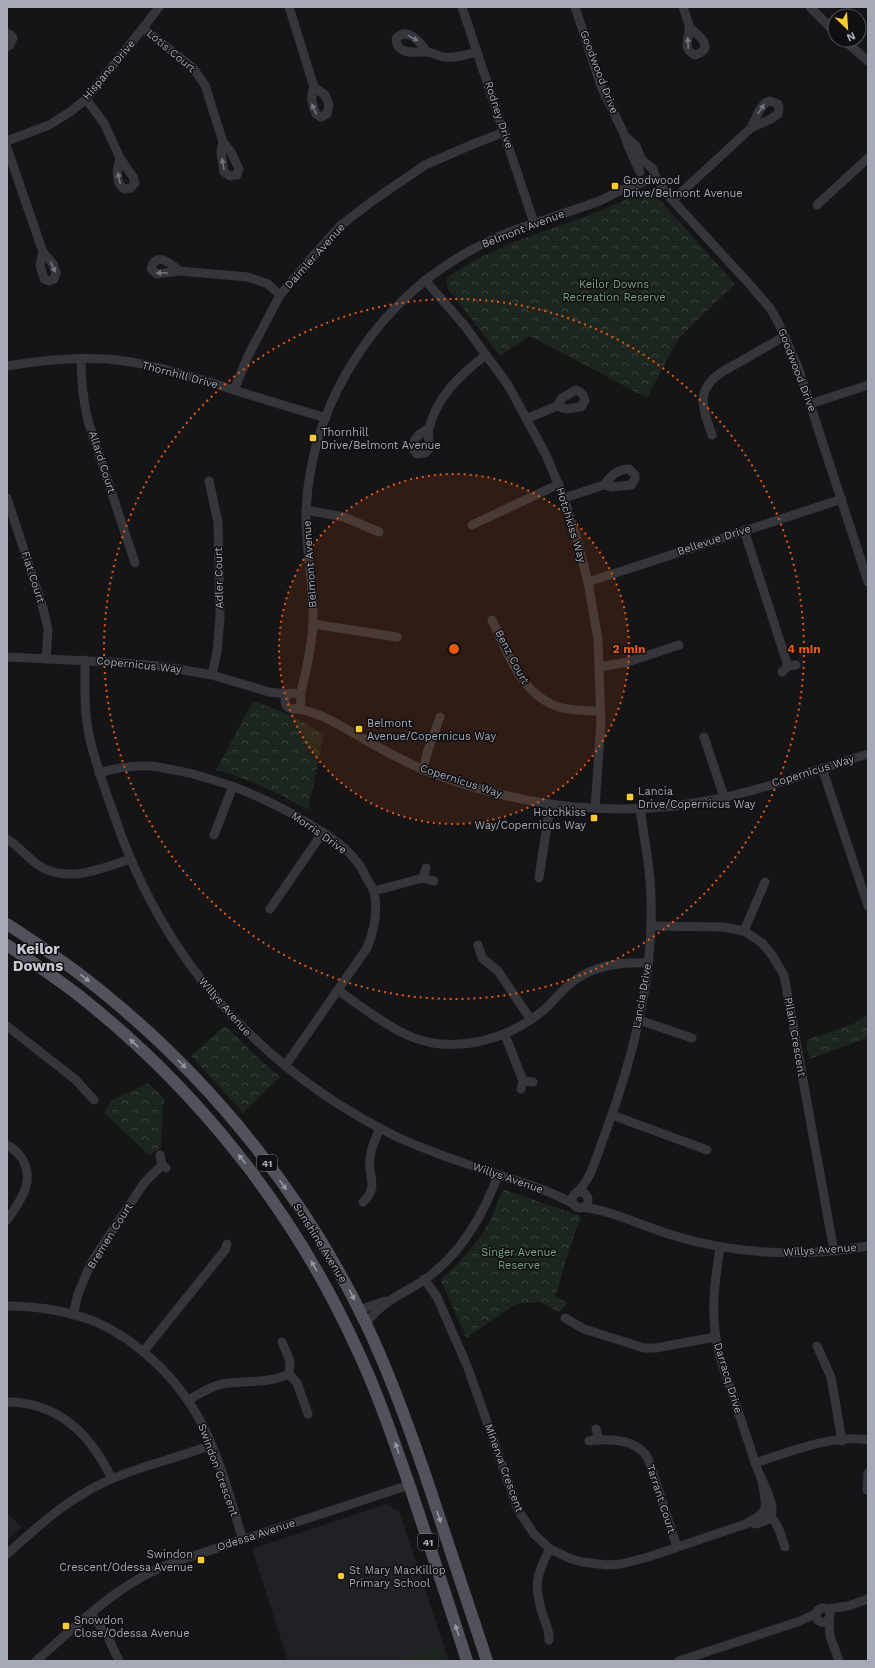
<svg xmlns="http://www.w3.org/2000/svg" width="875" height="1668" font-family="'Work Sans',sans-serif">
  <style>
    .built { fill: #212024 }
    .green { fill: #1c251e }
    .park { fill: url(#park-crowns) }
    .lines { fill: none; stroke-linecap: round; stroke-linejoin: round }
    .minor { stroke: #35363c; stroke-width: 9 }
    .major { stroke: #51525b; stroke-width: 12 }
    .oneway { fill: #737580 }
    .oneway2 { fill: #9498a5 }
    .ring { fill: none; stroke: #e8590c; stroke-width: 2; stroke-dasharray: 2 4 }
    .poi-dot { fill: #fdcc26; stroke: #100f11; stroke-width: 1.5 }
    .labels { text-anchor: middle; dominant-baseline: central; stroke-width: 3; stroke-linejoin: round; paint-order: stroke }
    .shield { fill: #100f11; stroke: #787b86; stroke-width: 1 }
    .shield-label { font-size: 10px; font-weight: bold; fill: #a5a9b8 }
    .street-label { font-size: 11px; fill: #a5a9b8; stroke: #100f11 }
    .poi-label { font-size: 11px; fill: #a5a9b8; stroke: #100f11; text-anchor: start }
    .park-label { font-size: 11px; fill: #7ba482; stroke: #100f11 }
    .district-label { font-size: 15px; font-weight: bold; fill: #c7c9d3; stroke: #100f11 }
    .centre { fill: #e8590c; stroke: #100f11; stroke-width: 2 }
    .ring-label { font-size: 12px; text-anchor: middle; font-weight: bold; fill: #e8590c; stroke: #100f11; stroke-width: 3; stroke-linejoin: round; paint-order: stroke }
  </style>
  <defs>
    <pattern id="park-crowns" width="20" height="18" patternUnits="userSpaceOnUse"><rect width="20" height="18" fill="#1c251e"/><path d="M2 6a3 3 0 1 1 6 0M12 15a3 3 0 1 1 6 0" fill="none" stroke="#3a423d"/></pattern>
  </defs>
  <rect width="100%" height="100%" fill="#151417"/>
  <g class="built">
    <path d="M386 1504 399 1511 449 1661H288L252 1549Z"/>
    <path d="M7 1513 22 1527 7 1540Z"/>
  </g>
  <path class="green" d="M439 1646 445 1661H404L403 1658Z"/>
  <g class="park">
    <path d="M642 190 652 191 735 284 678 339 647 398 530 336 500 356 448 289 446 278 473 261 508 244 595 213 621 202Z"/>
    <path d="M253 701 288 714 324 734 308 810C278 793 249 779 216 770Z"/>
    <path d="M868 1015V1038L809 1059 806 1040 853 1024Z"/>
    <path d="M225 1025 261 1061 280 1077 243 1113 191 1056Z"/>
    <path d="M148 1083 165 1099 163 1104 161 1148 155 1151 150 1156 104 1113 109 1105 110 1101Z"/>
    <path d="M505 1190 581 1216 567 1255 556 1296 567 1303 559 1313 541 1302 516 1304 466 1338 441 1280C459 1263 476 1245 489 1223 494 1214 497 1197 505 1190Z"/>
  </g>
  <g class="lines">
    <g class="minor">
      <path d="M289 7 314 87 325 95 329 105 327 114 321 117 316 114C312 104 310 97 314 87"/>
      <path d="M462 7 534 223"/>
      <path d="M575 7 601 86 625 136 628 146 640 172"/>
      <path d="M683 7C685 13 688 20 689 26 691 38 680 48 695 55 716 49 699 35 689 27"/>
      <path d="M810 7 835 32"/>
      <path d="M143 28 193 68 205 85 223 142 231 152 239 169 237 175 230 176 224 172 221 152 223 142"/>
      <path d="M7 33 11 35 13 38 10 45 7 47"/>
      <path d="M844 40 868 61"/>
      <path d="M427 52C421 43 407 25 396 39 397 55 414 52 426 52 432 52 438 56 444 57 455 59 467 54 477 52"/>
      <path d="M86 99 104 123 120 158 133 177 135 183 131 188 124 189C115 182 117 168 120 158"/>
      <path d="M7 141 49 125 70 112 86 99 143 28 159 7"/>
      <path d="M7 148 43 252 53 264 56 273 54 279 49 281 44 279 40 265 43 252"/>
      <path d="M654 174 666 193 751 286 770 308 778 322 798 367 868 582"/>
      <path d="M673 200 751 128 771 119 778 114 779 109 778 104 770 101 765 103 759 111 751 128"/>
      <path d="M817 205 868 158"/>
      <path d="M179 271C171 263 155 251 151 269L157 274 179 271 248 277 268 284 280 295"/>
      <path d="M425 280 464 325 508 385 546 455 564 498 576 536 588 582 598 640 601 722 595 808"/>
      <path d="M81 358C81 380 83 400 88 421L135 563"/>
      <path d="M7 366C40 360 73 357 107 359 145 362 182 374 219 385 254 397 290 407 326 418"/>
      <path d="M234 390 248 356 280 295 315 254 340 226 371 202 425 165 471 145 504 132"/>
      <path d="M810 404 868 385"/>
      <path d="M526 419 557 406 562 398 576 390C582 392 584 395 585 401L581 407 566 409 557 406"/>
      <path d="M428 429C419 434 411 439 414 450L417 454 425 453 429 449C430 443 427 433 429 428 438 395 460 375 486 355"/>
      <path d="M712 435C703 408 694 390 722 372L785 336"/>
      <path d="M209 481 218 522 220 618 217 652 212 675"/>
      <path d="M7 498 43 608 48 629 46 659"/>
      <path d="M564 498 604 485 611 487 631 485 635 479V475L629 469C619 469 610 476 604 485"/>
      <path d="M306 510 344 517 379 532"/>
      <path d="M472 525 559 484"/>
      <path d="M744 530 788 666"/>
      <path d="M588 582 842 499"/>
      <path d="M492 620C508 652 520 695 559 707 572 711 587 711 601 711"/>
      <path d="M313 624 397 637"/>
      <path d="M7 657 109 662 160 666 212 675 269 692 289 694"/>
      <path d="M85 660C85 685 84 710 89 735 95 763 105 789 114 815 162 959 260 1070 397 1137 432 1153 469 1165 505 1177 529 1185 554 1192 575 1205"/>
      <path d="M599 667 628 662 679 645"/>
      <path d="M782 672 788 666 796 665"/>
      <circle cx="293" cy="701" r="8"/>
      <path d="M300 696C307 668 314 638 313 609 312 576 305 543 306 510 312 395 383 292 487 242 510 230 535 223 559 215 573 210 586 206 599 201 607 198 614 193 622 190 632 187 642 183 651 179L654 174 653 169 642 160 636 146 625 136"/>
      <path d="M296 709C321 712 342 727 364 739 388 753 412 766 437 775 524 807 620 819 711 800 764 790 816 770 868 754"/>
      <path d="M704 737 724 797"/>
      <path d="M822 768 868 906"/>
      <path d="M423 770 427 753 440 717"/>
      <path d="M99 773C116 768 132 765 150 766 163 767 176 771 189 773 232 784 273 801 311 825 325 834 341 843 352 856 359 863 364 872 368 881 370 884 373 888 374 892 378 910 374 931 367 948L285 1066"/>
      <path d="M214 835 233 786"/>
      <path d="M7 839C20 847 27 857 38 865 67 884 101 869 130 859"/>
      <path d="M423 878 426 868"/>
      <path d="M539 878 550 805"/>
      <path d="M374 891 423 878 434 881"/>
      <path d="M270 909 323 832"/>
      <path d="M651 926 723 927 744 931 762 943 772 955 784 975 834 1251"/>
      <path d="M744 931 765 882"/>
      <path d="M478 945 482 958 498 971 531 1020"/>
      <path d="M338 990C360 1006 382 1023 407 1035 453 1056 508 1040 545 1009 554 1001 561 991 571 983 593 965 620 962 648 963"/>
      <path d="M639 1020 692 1038"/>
      <path d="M7 1026 76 1080 94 1100"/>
      <path d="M505 1035 523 1081 521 1089"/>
      <path d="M523 1081 533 1082"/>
      <path d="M612 1115 707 1150"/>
      <path d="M7 1145C14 1149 19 1153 23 1160 35 1183 20 1201 7 1220"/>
      <path d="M160 1155 162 1165 166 1168"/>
      <circle cx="580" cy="1200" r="8"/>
      <path d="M576 1193C592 1180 597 1153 605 1134 634 1056 657 964 650 880 648 856 643 832 640 808"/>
      <path d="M363 1202C380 1186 367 1177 370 1158 371 1147 376 1138 380 1128"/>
      <path d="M582 1207C614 1211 644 1227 675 1236 738 1255 804 1257 868 1246"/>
      <path d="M720 1247C714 1287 710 1315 719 1354 732 1392 744 1430 757 1468 761 1479 773 1500 772 1511 772 1520 761 1523 754 1524"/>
      <path d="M424 1279 437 1297 468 1368 518 1510 534 1534 550 1549 571 1559 583 1562 607 1565 621 1564 648 1557 746 1524C772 1510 766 1508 762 1481"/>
      <path d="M7 1306C37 1306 68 1311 96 1322 141 1342 181 1382 203 1426 221 1461 231 1502 243 1540"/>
      <path d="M359 1310 385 1301"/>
      <path d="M73 1315 78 1294 91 1263 144 1183 162 1165"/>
      <path d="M565 1318 584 1329 644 1348H656L715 1337"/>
      <path d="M366 1324C381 1301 402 1295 424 1280 460 1255 483 1216 498 1175"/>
      <path d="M282 1342 290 1361 289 1374"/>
      <path d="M817 1346 831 1377 842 1441"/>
      <path d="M143 1352 225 1250 227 1244"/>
      <path d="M289 1374 297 1383 308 1414"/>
      <path d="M188 1400C199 1394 209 1387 222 1384 244 1380 268 1384 289 1374"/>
      <path d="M7 1402C59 1402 91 1435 112 1479"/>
      <path d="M596 1429 599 1440"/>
      <path d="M589 1441C610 1438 640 1439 649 1461L677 1547"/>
      <path d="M755 1463C790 1452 831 1434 868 1440"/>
      <path d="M867 1490 868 1473"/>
      <path d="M767 1514C778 1521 781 1536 785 1547"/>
      <path d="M7 1554C32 1532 57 1508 86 1492 124 1469 170 1461 211 1445"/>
      <circle cx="823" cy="1615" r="7"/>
      <path d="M827 1609 848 1606 868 1599"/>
      <path d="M91 1614 107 1635 119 1661"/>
      <path d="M829 1618 830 1636 839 1661"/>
      <path d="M549 1640C550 1632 546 1624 543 1616 534 1587 535 1575 550 1549"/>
      <path d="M36 1661C80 1623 120 1581 175 1562L409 1485"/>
      <path d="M679 1661 800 1621 817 1613"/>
    </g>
    <g class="major">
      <path d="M7 924C41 946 75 969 106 995 213 1082 307 1199 366 1324 390 1374 409 1427 427 1480 447 1540 467 1601 487 1661"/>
      <path d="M7 945C32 962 58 979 82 998 199 1091 294 1211 356 1347 378 1393 394 1442 411 1490 430 1547 449 1604 467 1661"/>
    </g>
  </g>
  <defs><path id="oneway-solid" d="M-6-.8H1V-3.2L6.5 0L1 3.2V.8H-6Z"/></defs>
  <g class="oneway">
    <use href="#oneway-solid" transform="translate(413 38) rotate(29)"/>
    <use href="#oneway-solid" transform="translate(688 43) rotate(-93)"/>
    <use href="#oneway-solid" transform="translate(314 109) rotate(-114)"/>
    <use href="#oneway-solid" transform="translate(761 109) rotate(-57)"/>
    <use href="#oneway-solid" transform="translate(223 164) rotate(-101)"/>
    <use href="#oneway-solid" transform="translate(119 178) rotate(-102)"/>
    <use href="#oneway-solid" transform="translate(53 267) rotate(66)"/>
    <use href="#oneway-solid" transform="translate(162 273) rotate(180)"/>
  </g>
  <g class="oneway2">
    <use href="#oneway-solid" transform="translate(85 978) rotate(38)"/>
    <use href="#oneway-solid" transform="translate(134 1043) rotate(-137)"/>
    <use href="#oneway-solid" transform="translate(182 1064) rotate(45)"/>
    <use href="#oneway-solid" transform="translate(242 1159) rotate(-129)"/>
    <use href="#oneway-solid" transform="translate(283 1185) rotate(54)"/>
    <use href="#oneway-solid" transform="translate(314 1266) rotate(-120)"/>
    <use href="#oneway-solid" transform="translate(352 1295) rotate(63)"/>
    <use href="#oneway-solid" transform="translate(397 1448) rotate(-109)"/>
    <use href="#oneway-solid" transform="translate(439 1517) rotate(71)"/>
    <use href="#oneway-solid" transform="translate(457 1630) rotate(-108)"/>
  </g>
  <circle cx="454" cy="649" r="175" fill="#e8590c" fill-opacity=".12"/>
  <g class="ring">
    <circle cx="454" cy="649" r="175"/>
    <circle cx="454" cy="649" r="350"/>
  </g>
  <g class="poi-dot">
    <rect x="611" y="182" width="8" height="8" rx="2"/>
    <rect x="309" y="434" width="8" height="8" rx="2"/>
    <rect x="355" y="725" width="8" height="8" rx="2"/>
    <rect x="626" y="793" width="8" height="8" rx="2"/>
    <rect x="590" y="814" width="8" height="8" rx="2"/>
    <rect x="197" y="1556" width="8" height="8" rx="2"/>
    <circle cx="341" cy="1576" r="4"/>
    <rect x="62" y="1622" width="8" height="8" rx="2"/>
  </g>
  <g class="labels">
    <g class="shield">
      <rect x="257" y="1155" width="20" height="16" rx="3"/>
      <rect x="418" y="1534" width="20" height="16" rx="3"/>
    </g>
    <g class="shield-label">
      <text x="267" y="1163">41</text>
      <text x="428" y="1542">41</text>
    </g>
    <g class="street-label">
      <text transform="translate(171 51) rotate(40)">Lotis Court</text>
      <text transform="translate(109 70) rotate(-50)">Hispano Drive</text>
      <text transform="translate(599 72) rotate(69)">Goodwood Drive</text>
      <text transform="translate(499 115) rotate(72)">Rodney Drive</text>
      <text transform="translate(523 229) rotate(-21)">Belmont Avenue</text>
      <text transform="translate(315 256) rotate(-48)">Daimler Avenue</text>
      <text transform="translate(797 370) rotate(69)">Goodwood Drive</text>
      <text transform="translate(180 375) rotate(15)">Thornhill Drive</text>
      <text transform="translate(102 462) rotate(72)">Allard Court</text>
      <text transform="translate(571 525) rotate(73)">Hotchkiss Way</text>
      <text transform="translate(714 540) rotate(-18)">Bellevue Drive</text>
      <text transform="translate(310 564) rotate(-94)">Belmont Avenue</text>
      <text transform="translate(33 577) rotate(72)">Fiat Court</text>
      <text transform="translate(219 578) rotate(-91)">Adler Court</text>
      <text transform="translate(512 657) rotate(62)">Benz Court</text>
      <text transform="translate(139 665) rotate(6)">Copernicus Way</text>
      <text transform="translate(813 771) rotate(-17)">Copernicus Way</text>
      <text transform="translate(461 781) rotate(18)">Copernicus Way</text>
      <text transform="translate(319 833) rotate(35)">Morris Drive</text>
      <text transform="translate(642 996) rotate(-80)">Lancia Drive</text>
      <text transform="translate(225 1007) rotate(49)">Willys Avenue</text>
      <text transform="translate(795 1037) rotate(80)">Pilain Crescent</text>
      <text transform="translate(508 1178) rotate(19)">Willys Avenue</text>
      <text transform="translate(110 1236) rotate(-58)">Bremen Court</text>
      <text transform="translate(320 1243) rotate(58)">Sunshine Avenue</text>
      <text transform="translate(820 1250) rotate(-4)">Willys Avenue</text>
      <text transform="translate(728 1378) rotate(73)">Darracq Drive</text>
      <text transform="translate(504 1468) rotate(70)">Minerva Crescent</text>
      <text transform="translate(218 1470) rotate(70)">Swindon Crescent</text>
      <text transform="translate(661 1499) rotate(72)">Tarrant Court</text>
      <text transform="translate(256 1535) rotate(-18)">Odessa Avenue</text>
    </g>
    <g class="poi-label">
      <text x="623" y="180">Goodwood<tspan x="623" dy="13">Drive/Belmont Avenue</tspan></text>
      <text x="321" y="432">Thornhill<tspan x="321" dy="13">Drive/Belmont Avenue</tspan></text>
      <text x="367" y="723">Belmont<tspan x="367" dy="13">Avenue/Copernicus Way</tspan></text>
      <text x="638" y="791">Lancia<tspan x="638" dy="13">Drive/Copernicus Way</tspan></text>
      <text x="586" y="812" text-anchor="end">Hotchkiss<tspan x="586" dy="13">Way/Copernicus Way</tspan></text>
      <text x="193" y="1554" text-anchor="end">Swindon<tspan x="193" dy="13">Crescent/Odessa Avenue</tspan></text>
      <text x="349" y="1570">St Mary MacKillop<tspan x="349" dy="13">Primary School</tspan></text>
      <text x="74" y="1620">Snowdon<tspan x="74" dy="13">Close/Odessa Avenue</tspan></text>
    </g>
    <g class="park-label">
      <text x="614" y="284">Keilor Downs<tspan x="614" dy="13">Recreation Reserve</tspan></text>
      <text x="519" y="1252">Singer Avenue<tspan x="519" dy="13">Reserve</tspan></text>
    </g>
    <g class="district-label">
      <text x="38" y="949">Keilor<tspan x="38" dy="17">Downs</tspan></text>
    </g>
  </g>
  <circle cx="454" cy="649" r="6" class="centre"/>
  <g class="ring-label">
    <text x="629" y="653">2 min</text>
    <text x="804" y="653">4 min</text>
  </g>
  <rect width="875" height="1668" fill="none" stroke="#a5a9b8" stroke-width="16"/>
  <g transform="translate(847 28) rotate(155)"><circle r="19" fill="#100f11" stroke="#4c4d54"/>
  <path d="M0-3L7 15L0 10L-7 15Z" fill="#fdcc26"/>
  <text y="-6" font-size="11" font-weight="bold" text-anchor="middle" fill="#a5a9b8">N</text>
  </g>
</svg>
